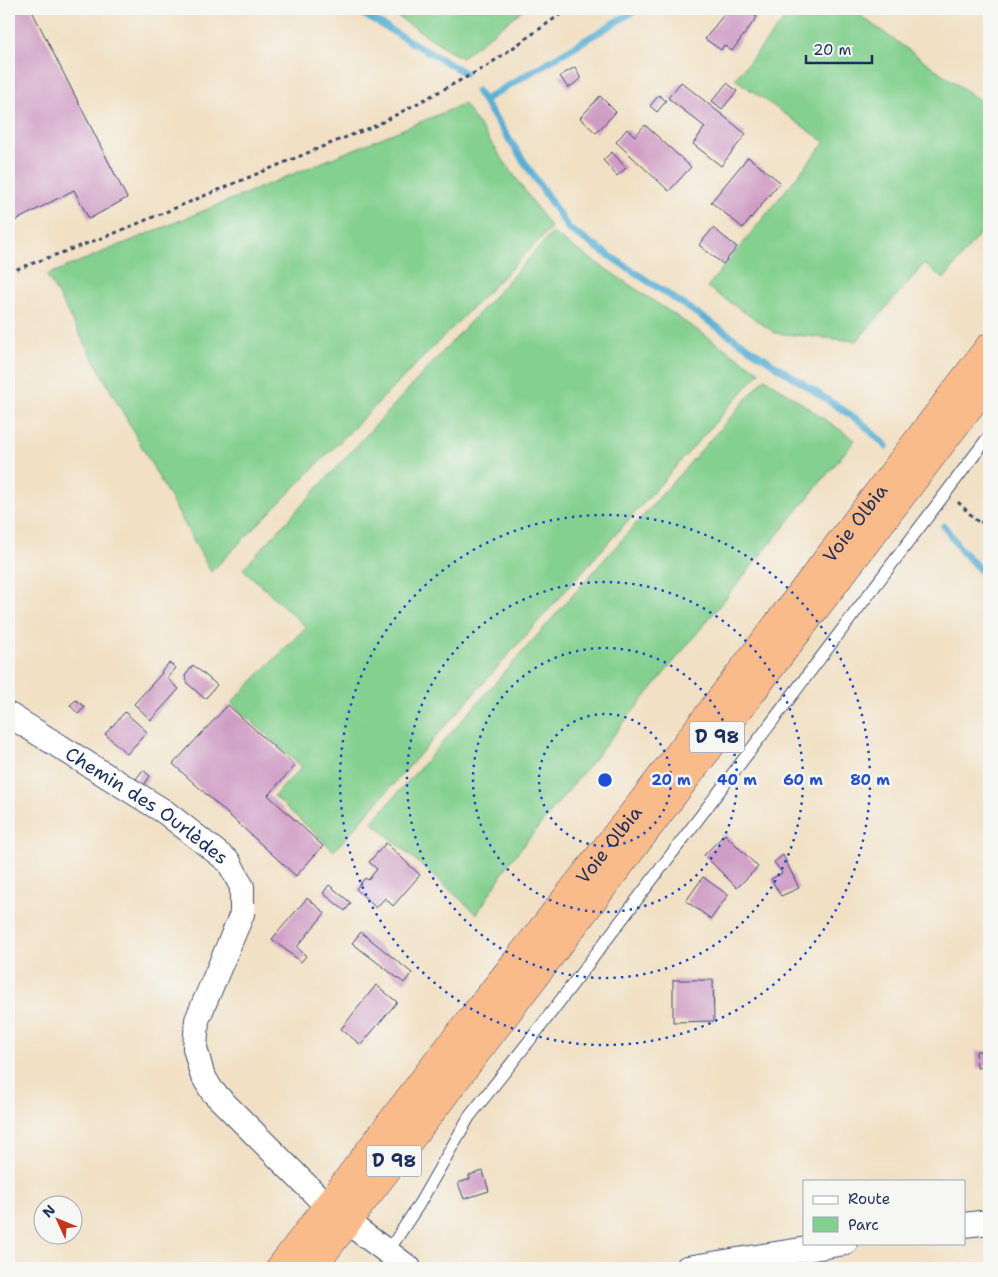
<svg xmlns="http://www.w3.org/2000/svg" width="998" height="1277" font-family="'Shantell Sans',sans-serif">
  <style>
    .green { fill: #83d08f; stroke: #4f8076 }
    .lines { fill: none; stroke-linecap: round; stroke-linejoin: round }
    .stream { stroke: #58b0d5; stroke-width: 7 }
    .building { fill: #cf9cc5 }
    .lane-casing { stroke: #3b4a6d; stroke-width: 13 }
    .street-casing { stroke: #3b4a6d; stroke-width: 26 }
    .highway-casing { stroke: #3b4a6d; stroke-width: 29 }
    .path { stroke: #3b4a6d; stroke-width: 3; stroke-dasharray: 4 4; stroke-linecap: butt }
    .lane { stroke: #fff; stroke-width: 11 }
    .street { stroke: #fff; stroke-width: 24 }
    .highway { stroke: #fabb8b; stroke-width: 28 }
    .ring { fill: none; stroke: #1d4ed8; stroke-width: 2.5; stroke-dasharray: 2.5 5 }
    .labels { text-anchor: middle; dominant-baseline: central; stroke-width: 5; stroke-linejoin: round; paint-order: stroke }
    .shield { fill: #f6f6f2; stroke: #5d6b8a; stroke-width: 1 }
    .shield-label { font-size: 18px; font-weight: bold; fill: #1b2f5e }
    .street-label { font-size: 19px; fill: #1b2f5e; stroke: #f6f6f2 }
    .centre { fill: #1d4ed8; stroke: #f6f6f2; stroke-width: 2.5 }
    .ring-label { font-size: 15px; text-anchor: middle; font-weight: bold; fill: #1d4ed8; stroke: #f6f6f2; stroke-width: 5; stroke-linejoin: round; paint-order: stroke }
  </style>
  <rect width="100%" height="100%" fill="#f6f6f2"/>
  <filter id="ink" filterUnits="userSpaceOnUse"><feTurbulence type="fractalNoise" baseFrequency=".02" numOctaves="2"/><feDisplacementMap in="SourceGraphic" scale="10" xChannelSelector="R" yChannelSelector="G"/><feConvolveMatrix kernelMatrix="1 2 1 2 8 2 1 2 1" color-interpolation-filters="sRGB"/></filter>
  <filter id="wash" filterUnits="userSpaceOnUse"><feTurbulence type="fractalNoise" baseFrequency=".0096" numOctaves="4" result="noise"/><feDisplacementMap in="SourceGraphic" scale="20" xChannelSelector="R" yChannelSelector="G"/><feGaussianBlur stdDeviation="1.12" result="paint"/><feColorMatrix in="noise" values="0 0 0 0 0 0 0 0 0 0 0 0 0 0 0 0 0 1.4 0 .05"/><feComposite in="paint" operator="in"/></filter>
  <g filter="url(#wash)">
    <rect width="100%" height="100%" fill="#f1e0c3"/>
    <g class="green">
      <path d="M386 9H524L461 58Z"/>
      <path d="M793 9H851L989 107V222L944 279 924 264 857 341 775 333 707 287 825 142 735 79Z"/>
      <path d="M464 104 551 228 211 572 47 275Z"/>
      <path d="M552 233 760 372 334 851 274 796 302 767 231 703 306 627 243 569Z"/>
      <path d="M765 378 855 440 509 863 477 914 372 822Z"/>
    </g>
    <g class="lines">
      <g class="stream">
        <path d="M354 9 465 73"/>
        <path d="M477 91 569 229 861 422 886 446"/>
        <path d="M484 100 638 9"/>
        <path d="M944 526 961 550 989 579"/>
      </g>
    </g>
    <g id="blocks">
      <g class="building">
        <path d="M9 9H31L127 198 89 219 74 190 9 224Z"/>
        <path d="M728 9H746L757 17 732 51 724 45 721 50 705 39Z"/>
        <path d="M575 67 581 79 568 88 560 76Z"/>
        <path d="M681 82 746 134 721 166 693 144 705 127 668 98Z"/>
        <path d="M727 83 737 91 722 109 712 101Z"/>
        <path d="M659 95 666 101 657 112 650 106Z"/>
        <path d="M600 96 616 112 596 133 580 118Z"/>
        <path d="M645 125 691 167 669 191 616 142 627 129 635 136Z"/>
        <path d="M612 152 626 168 617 176 603 160Z"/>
        <path d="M748 157 780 182 743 228 711 202Z"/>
        <path d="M713 228 737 247 723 264 699 245Z"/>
        <path d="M169 663 176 668 167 678 179 689 151 720 134 704 162 673 161 672Z"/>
        <path d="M193 665 217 685 205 699 188 684 185 676Z"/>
        <path d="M76 700 85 707 78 714 70 705Z"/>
        <path d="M228 705 295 766 268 795 323 846 296 876 173 764Z"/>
        <path d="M125 712 147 732 127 754 105 734Z"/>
        <path d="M143 770 150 776 144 785 136 779Z"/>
        <path d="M725 834 758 867 737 888 704 855Z"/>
        <path d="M386 843 420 875 393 906 385 898 376 908 356 889 365 878 368 880 377 869 369 862Z"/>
        <path d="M783 855 799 888 781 896 771 879 782 873 774 862Z"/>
        <path d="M703 877 728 895 711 919 686 901Z"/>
        <path d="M329 885 351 903 345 911 323 893Z"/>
        <path d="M307 898 325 913 297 947 306 956 301 962 272 939Z"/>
        <path d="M361 932 412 973 404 983 352 943Z"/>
        <path d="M673 980H713L714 1021 673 1022Z"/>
        <path d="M376 985 397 1002 361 1045 341 1029Z"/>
        <path d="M976 1051H989V1067L977 1068Z"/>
        <path d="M483 1171 489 1191 464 1199 458 1183 470 1179 469 1175Z"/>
      </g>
    </g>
  </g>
  <g filter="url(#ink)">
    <use href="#blocks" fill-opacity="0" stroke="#3b4a6d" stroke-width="1"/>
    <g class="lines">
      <g class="lane-casing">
        <path id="lane" d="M387 1253 418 1206 469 1117 541 1026 989 436"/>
      </g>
      <g class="street-casing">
        <g id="street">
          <path id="s1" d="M9 715 165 812 229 862 242 887V914L197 1020 195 1048 202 1074 212 1091 318 1197"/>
          <path d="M964 1225 989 1222"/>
          <path d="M358 1230 409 1268"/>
          <path d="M687 1268 845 1243"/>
        </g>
      </g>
      <g class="highway-casing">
        <g id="highway">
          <path id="s2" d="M280 1268 431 1070 642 802 989 347"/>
          <path d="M312 1268 989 381"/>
        </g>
      </g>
      <g class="path">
        <path d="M9 272 110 235 329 144 377 125 487 66 568 9"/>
        <path d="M958 502 980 524 989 515"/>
      </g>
      <use href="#lane" class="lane"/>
      <use href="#street" class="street"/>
      <use href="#highway" class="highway"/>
    </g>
  </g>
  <g class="ring">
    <circle cx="605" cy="780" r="66"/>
    <circle cx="605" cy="780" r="132"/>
    <circle cx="605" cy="780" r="198"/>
    <circle cx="605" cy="780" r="265"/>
  </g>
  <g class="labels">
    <g class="shield">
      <rect x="689.5" y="721.5" width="55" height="31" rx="4"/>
      <rect x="366.5" y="1145.5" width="55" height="31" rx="4"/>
    </g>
    <g class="shield-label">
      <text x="717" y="737">D 98</text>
      <text x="394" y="1161">D 98</text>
    </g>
    <g class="street-label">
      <text stroke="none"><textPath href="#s2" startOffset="941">Voie Olbia</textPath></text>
      <text stroke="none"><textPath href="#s1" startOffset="165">Chemin des Ourlèdes</textPath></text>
      <text stroke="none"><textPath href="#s2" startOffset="536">Voie Olbia</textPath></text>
    </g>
  </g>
  <circle cx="605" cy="780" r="8" class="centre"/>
  <g class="ring-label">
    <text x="671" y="785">20 m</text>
    <text x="737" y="785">40 m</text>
    <text x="803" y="785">60 m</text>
    <text x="870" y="785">80 m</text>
  </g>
  <rect width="998" height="1277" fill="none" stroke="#f6f6f2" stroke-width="30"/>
  <rect x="803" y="1180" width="162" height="65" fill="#f6f6f2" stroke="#9ea6b7"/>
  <rect x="813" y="1196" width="25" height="8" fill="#ffffff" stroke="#9ea6b7"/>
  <text x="848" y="1204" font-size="15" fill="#1b2f5e">Route</text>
  <rect x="813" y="1217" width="25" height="15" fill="#83d08f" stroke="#9ea6b7"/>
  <text x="848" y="1230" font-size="15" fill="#1b2f5e">Parc</text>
  <g transform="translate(58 1220) rotate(314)"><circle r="24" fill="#f6f6f2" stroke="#9ea6b7"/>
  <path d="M0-4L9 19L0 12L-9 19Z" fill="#c8321e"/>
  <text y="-8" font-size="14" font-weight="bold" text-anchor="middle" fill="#1b2f5e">N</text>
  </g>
  <path d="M806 55v8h66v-8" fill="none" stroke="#1b2f5e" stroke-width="2.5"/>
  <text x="813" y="55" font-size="15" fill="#1b2f5e" stroke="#f6f6f2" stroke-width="4" paint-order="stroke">20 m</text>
</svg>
